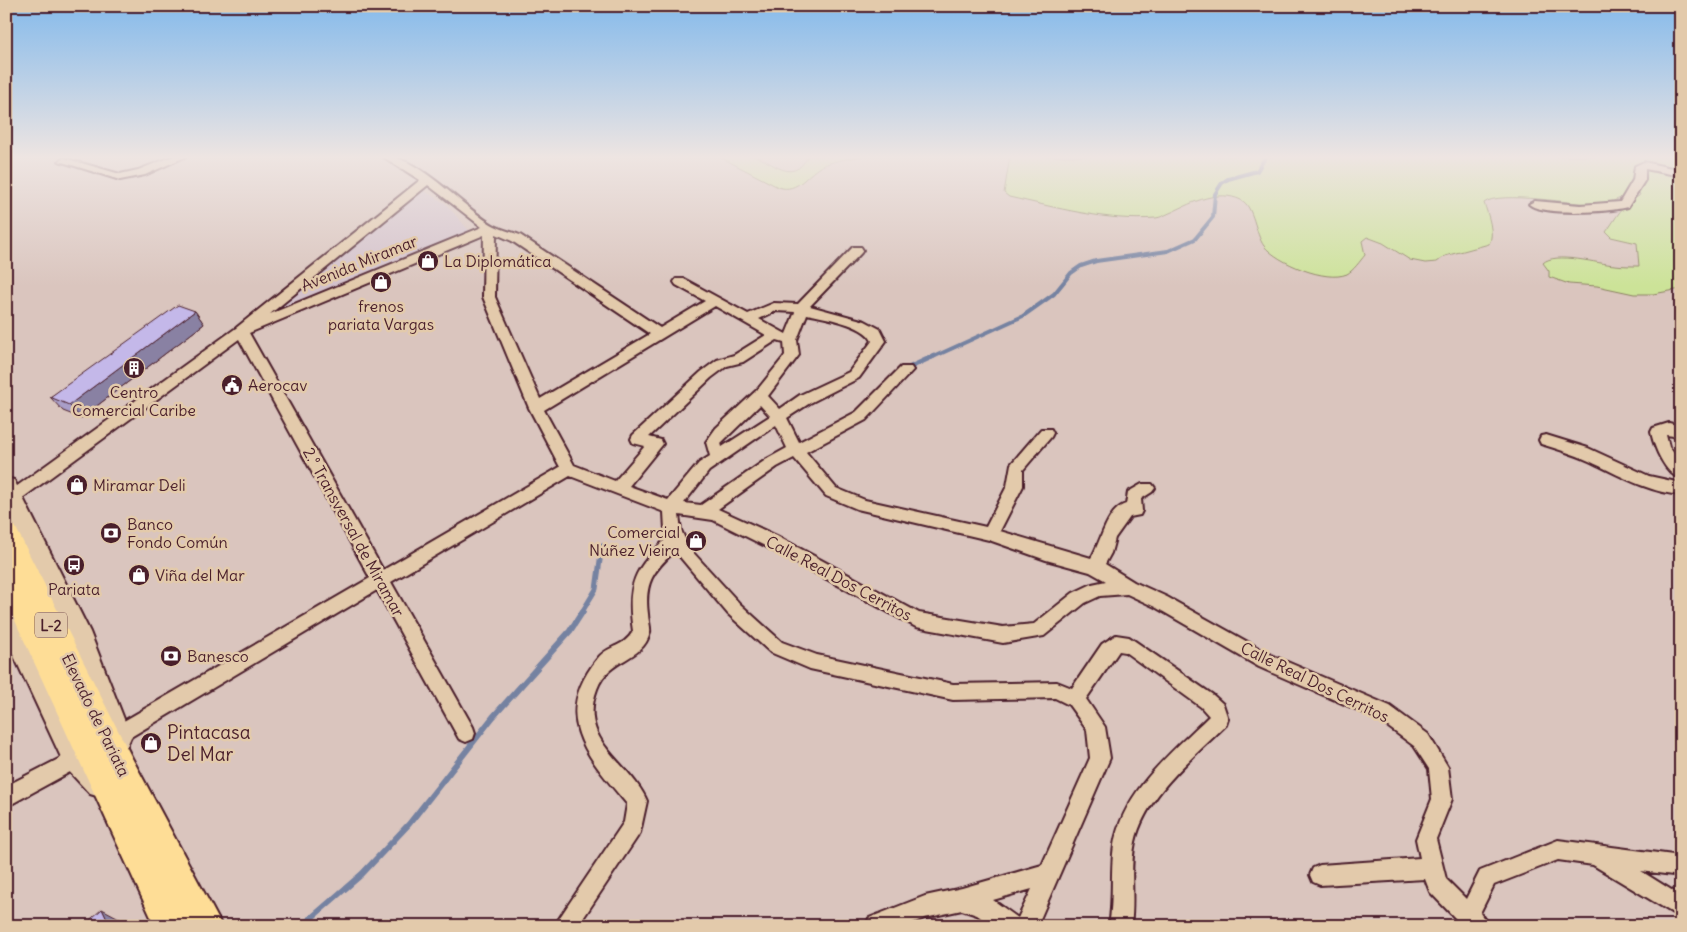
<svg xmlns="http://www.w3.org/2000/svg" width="1687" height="932" font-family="Delius,sans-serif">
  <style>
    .built { fill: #d3c1cb }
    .green { fill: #cce398; stroke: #8b8162 }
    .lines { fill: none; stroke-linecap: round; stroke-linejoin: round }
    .stream-far2 { stroke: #7582a1; stroke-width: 4 }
    .stream-far1 { stroke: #7582a1; stroke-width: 5 }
    .stream { stroke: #7582a1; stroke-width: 6 }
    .street-casing { stroke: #4a1f2b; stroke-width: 4 }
    .secondary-casing { stroke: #4a1f2b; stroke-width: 4 }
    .primary-casing { stroke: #4a1f2b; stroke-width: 4 }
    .street { fill: #e3caab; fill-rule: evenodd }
    .secondary { fill: #e3caab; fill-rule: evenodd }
    .primary { fill: #fedd96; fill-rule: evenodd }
    .wall { fill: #a99ec8; stroke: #4a1f2b }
    .shaded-wall { fill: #8981a3; stroke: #4a1f2b }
    .building { fill: #c4b8e9; stroke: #4a1f2b }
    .labels { text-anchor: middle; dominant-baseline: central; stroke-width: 5; stroke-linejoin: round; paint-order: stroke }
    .shield { fill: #e3caab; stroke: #785251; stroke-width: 1 }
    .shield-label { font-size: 15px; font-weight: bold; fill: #4a1f2b }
    .poi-label { font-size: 16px; fill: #4a1f2b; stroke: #e3caab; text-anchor: start }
    .street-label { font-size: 16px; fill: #4a1f2b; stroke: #e3caab }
    .near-poi-label { font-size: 19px; fill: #4a1f2b; stroke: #e3caab; text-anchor: start }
  </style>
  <rect width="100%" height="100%" fill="#dac5be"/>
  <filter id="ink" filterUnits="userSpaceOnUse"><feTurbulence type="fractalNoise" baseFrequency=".02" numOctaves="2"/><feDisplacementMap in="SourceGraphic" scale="10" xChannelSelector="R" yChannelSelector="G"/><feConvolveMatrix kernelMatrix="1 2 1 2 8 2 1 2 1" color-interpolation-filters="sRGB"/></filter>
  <g filter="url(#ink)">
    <path class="built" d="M424 191 445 203 472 234 248 326 365 234Z"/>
    <g class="green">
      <path d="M718 156C729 156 743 153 754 156 772 160 792 187 808 156H862C849 159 836 160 824 165 807 172 799 194 778 187Z"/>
      <path d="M1010 156H1681V289L1653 294H1634L1597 286 1569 284 1549 277V271L1543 263C1555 251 1599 264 1615 265 1623 266 1631 266 1639 266L1637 243 1611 237 1606 232C1616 219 1622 203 1639 196L1640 194 1636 191C1625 196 1612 203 1599 204 1576 205 1499 190 1484 203 1488 214 1495 234 1489 244L1445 256 1437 262 1425 263 1410 260 1383 243 1367 237 1362 241 1365 255C1360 261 1354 270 1347 274 1326 283 1278 263 1264 246 1255 234 1254 206 1241 200 1218 189 1193 202 1172 212 1167 214 1160 218 1155 218 1108 222 1054 207 1009 197L1004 193Z"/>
    </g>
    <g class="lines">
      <path class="stream-far2" d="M931 358 1023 316 1054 294 1071 273 1081 266 1096 261 1168 251 1195 239 1213 217 1215 194 1222 183 1228 179 1257 171 1266 156"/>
      <g class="stream-far1">
        <path d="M904 370 934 356"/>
        <path d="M582 612 596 589 602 546"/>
      </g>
      <path class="stream" d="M302 926 362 874 409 824 493 717 570 631 583 611"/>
      <g class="street-casing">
        <g id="street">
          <path d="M174 156H187L145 175 120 180 59 161 64 158 120 174 138 170Z"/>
          <path d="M382 156C416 153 465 210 495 226 503 230 512 232 520 235L660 328 705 301 676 285 674 282 676 279H684L748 314 774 303 798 304 853 247H861L863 250 861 253 810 306 865 321 880 329 886 341 859 378 810 403 787 418 799 442 856 412 901 367H911L913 370 866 420 806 452 836 488 865 500 986 527 1007 486 1011 464 1041 429H1051L1053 433 1051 437 1023 470V486L1000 531 1091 558C1101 543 1106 510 1126 504L1128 492 1142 484H1152L1155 488 1152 492 1141 499 1142 511 1140 515 1130 517 1115 538 1111 553 1105 564 1134 582 1167 597 1271 655 1390 706 1428 734 1448 767 1452 799 1436 839 1446 879 1466 899 1480 871 1558 840 1681 856V876L1641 871 1681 896V918L1593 865 1558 860 1494 885 1480 913 1489 926H1454L1456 919 1430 892 1425 879 1320 885 1313 882 1310 875 1313 868 1320 865 1420 858 1416 839 1432 799 1429 769 1414 746 1376 718 1259 667 1155 607 1127 594 1100 596 1085 603 1044 636 1003 643 916 627 765 546 713 520 679 515 681 530 689 548 740 604 782 642 817 655 953 684 1057 682 1072 688 1102 644 1116 635 1129 637 1213 695 1223 704 1228 719 1226 725C1193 758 1146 794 1135 842 1129 869 1135 898 1131 926H1109C1114 899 1110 872 1114 845 1123 791 1172 752 1209 716L1201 707 1125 652 1119 651 1086 699 1105 727 1110 758 1037 926H993L977 915 962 910 925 918 904 926H866L869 918 925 896 962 888 1042 865 1090 758 1087 730 1069 705 1055 698 953 700 810 669 770 652 728 614 675 551C653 571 644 583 648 614 648 620 651 627 650 633 642 662 609 657 597 689 577 743 630 761 647 801L640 833 578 926H554L624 822 627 804C587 756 550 717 598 658 608 645 625 647 633 631 626 584 634 569 668 537L665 530 664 512 570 476 391 582 473 727 475 733 473 739 466 742 459 739 377 590 124 741 117 744 110 741 108 735 110 729 370 578 239 339 17 502 12 504 7 502 6 494 236 328 420 180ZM428 185 482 227 270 314ZM496 234 512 241 650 334 540 399 495 297ZM484 235 483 297 529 408 560 467 383 570 249 333ZM715 306 766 335 734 355 717 360 701 372 633 435 631 439 633 443 645 446 615 481 574 465 544 410ZM776 311 795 312 786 334 759 319ZM807 314C824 318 865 324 872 341L849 372 800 395 780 409 768 396 799 355 797 340ZM777 340 784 342 785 355 783 358 758 389 716 428 706 442 710 456 699 463 668 500 629 486 663 444 661 440 649 437 711 378 727 366 743 362ZM760 405 770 416 722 447 721 443ZM776 425 787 448 767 459 701 505 684 503 709 471ZM794 458 826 496 857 509 989 540 1046 560 1090 572 1106 581 1092 584 1073 593 1034 624 1003 627 919 613 777 536 718 509 777 467ZM1032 889 1018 918 993 900Z"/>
          <path d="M1644 162 1681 170V176L1645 169V180L1628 207C1610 212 1542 216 1529 204L1535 201 1580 205 1620 202 1633 180 1635 166Z"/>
          <path d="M1669 423 1681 426V437L1666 435 1669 447 1681 462V479C1665 474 1654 447 1651 432L1653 428Z"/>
          <path d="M1546 435 1588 448 1649 476 1681 483V495C1647 492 1619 475 1589 461 1574 454 1557 449 1541 444L1539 440 1541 436Z"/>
          <path d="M76 750 83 753 86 759 83 765 6 807V786Z"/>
        </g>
      </g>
      <g class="secondary-casing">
        <g id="secondary">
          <path d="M6 478 14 480 90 632 131 737 127 746 118 750 109 746 66 632 6 509Z"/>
          <path d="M6 602 15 605 86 750 110 774 114 784 110 794 100 797 90 794 66 768 6 639Z"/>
        </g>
      </g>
      <g class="primary-casing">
        <path id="primary" d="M6 523 15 526 132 758 222 926H155L6 601Z"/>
      </g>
      <use href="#street" class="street"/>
      <use href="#secondary" class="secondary"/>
      <use href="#primary" class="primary"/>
    </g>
    <path class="wall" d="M195 311 204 324 81 418 63 411 50 397Z"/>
    <g class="shaded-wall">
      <path d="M195 311 204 324 81 418 69 405Z"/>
      <path d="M102 909 119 918 123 926H110Z"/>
    </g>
    <g class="building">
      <path d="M178 305 195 311 69 405 50 397Z"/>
      <path d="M102 909 110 926H83Z"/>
    </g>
  </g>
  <linearGradient id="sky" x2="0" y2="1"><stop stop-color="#85baeb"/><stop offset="0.55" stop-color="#eee5e2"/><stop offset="1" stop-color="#eee5e2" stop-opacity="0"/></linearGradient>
  <rect width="1687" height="286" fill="url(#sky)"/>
  <defs>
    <g id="shop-disc" transform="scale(1.125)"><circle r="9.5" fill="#4a1f2b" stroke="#e3caab"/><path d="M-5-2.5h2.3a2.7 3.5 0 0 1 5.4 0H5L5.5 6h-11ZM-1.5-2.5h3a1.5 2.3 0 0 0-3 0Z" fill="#fff"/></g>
    <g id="building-disc" transform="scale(1.125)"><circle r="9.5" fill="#4a1f2b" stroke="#e3caab"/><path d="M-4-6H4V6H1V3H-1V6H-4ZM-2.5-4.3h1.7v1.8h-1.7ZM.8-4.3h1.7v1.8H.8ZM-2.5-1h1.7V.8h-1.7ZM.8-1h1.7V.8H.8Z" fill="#fff"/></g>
    <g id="civic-disc" transform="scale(1.125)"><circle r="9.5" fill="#4a1f2b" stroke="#e3caab"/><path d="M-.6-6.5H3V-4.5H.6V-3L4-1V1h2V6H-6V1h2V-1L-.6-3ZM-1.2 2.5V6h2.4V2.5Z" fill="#fff"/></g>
    <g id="bank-disc" transform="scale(1.125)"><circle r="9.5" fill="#4a1f2b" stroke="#e3caab"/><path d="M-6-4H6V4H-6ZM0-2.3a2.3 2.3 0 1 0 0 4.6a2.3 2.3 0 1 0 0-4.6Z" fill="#fff"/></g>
    <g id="bus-disc" transform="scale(1.125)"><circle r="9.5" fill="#4a1f2b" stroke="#e3caab"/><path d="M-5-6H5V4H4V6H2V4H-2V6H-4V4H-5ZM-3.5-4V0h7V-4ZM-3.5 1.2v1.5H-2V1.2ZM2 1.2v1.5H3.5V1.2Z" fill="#fff"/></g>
  </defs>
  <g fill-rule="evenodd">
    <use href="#shop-disc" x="428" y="261"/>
    <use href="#shop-disc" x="381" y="282"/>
    <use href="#building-disc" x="134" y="368"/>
    <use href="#civic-disc" x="232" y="385"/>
    <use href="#shop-disc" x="77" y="485"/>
    <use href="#bank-disc" x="111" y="533"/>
    <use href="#shop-disc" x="696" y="541"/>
    <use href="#bus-disc" x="74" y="565"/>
    <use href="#shop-disc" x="139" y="575"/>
    <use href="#bank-disc" x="171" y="656"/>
    <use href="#shop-disc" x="151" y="743"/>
  </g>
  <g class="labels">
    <rect class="shield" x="35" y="612.5" width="32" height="25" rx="4"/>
    <g class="shield-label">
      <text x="51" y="625">L-2</text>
    </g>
    <g class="poi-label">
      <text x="444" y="261">La Diplomática</text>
      <text x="381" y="306" text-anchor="middle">frenos<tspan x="381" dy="18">pariata Vargas</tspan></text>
      <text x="248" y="385">Aerocav</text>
      <text x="134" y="392" text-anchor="middle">Centro<tspan x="134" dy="18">Comercial Caribe</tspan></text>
      <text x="93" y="485">Miramar Deli</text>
      <text x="127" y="524">Banco<tspan x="127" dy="18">Fondo Común</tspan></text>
      <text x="680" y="532" text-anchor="end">Comercial<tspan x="680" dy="18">Núñez Vieira</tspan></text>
      <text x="155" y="575">Viña del Mar</text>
      <text x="74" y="589" text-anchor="middle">Pariata</text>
      <text x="187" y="656">Banesco</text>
    </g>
    <g class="street-label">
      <text transform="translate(359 263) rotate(-22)">Avenida Miramar</text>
      <text transform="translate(354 532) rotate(61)">2.° Transversal de Miramar</text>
      <text transform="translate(839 578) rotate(28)">Calle Real Dos Cerritos</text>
      <text transform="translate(1315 682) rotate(26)">Calle Real Dos Cerritos</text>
      <text transform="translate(96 715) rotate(64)">Elevado de Pariata</text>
    </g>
    <g class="near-poi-label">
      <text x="167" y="732">Pintacasa<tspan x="167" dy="22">Del Mar</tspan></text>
    </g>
  </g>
  <rect width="1687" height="932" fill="none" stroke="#e3caab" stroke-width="25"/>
  <rect x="12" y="12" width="1662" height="907" fill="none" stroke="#4a1f2b" stroke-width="2" filter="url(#ink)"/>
</svg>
